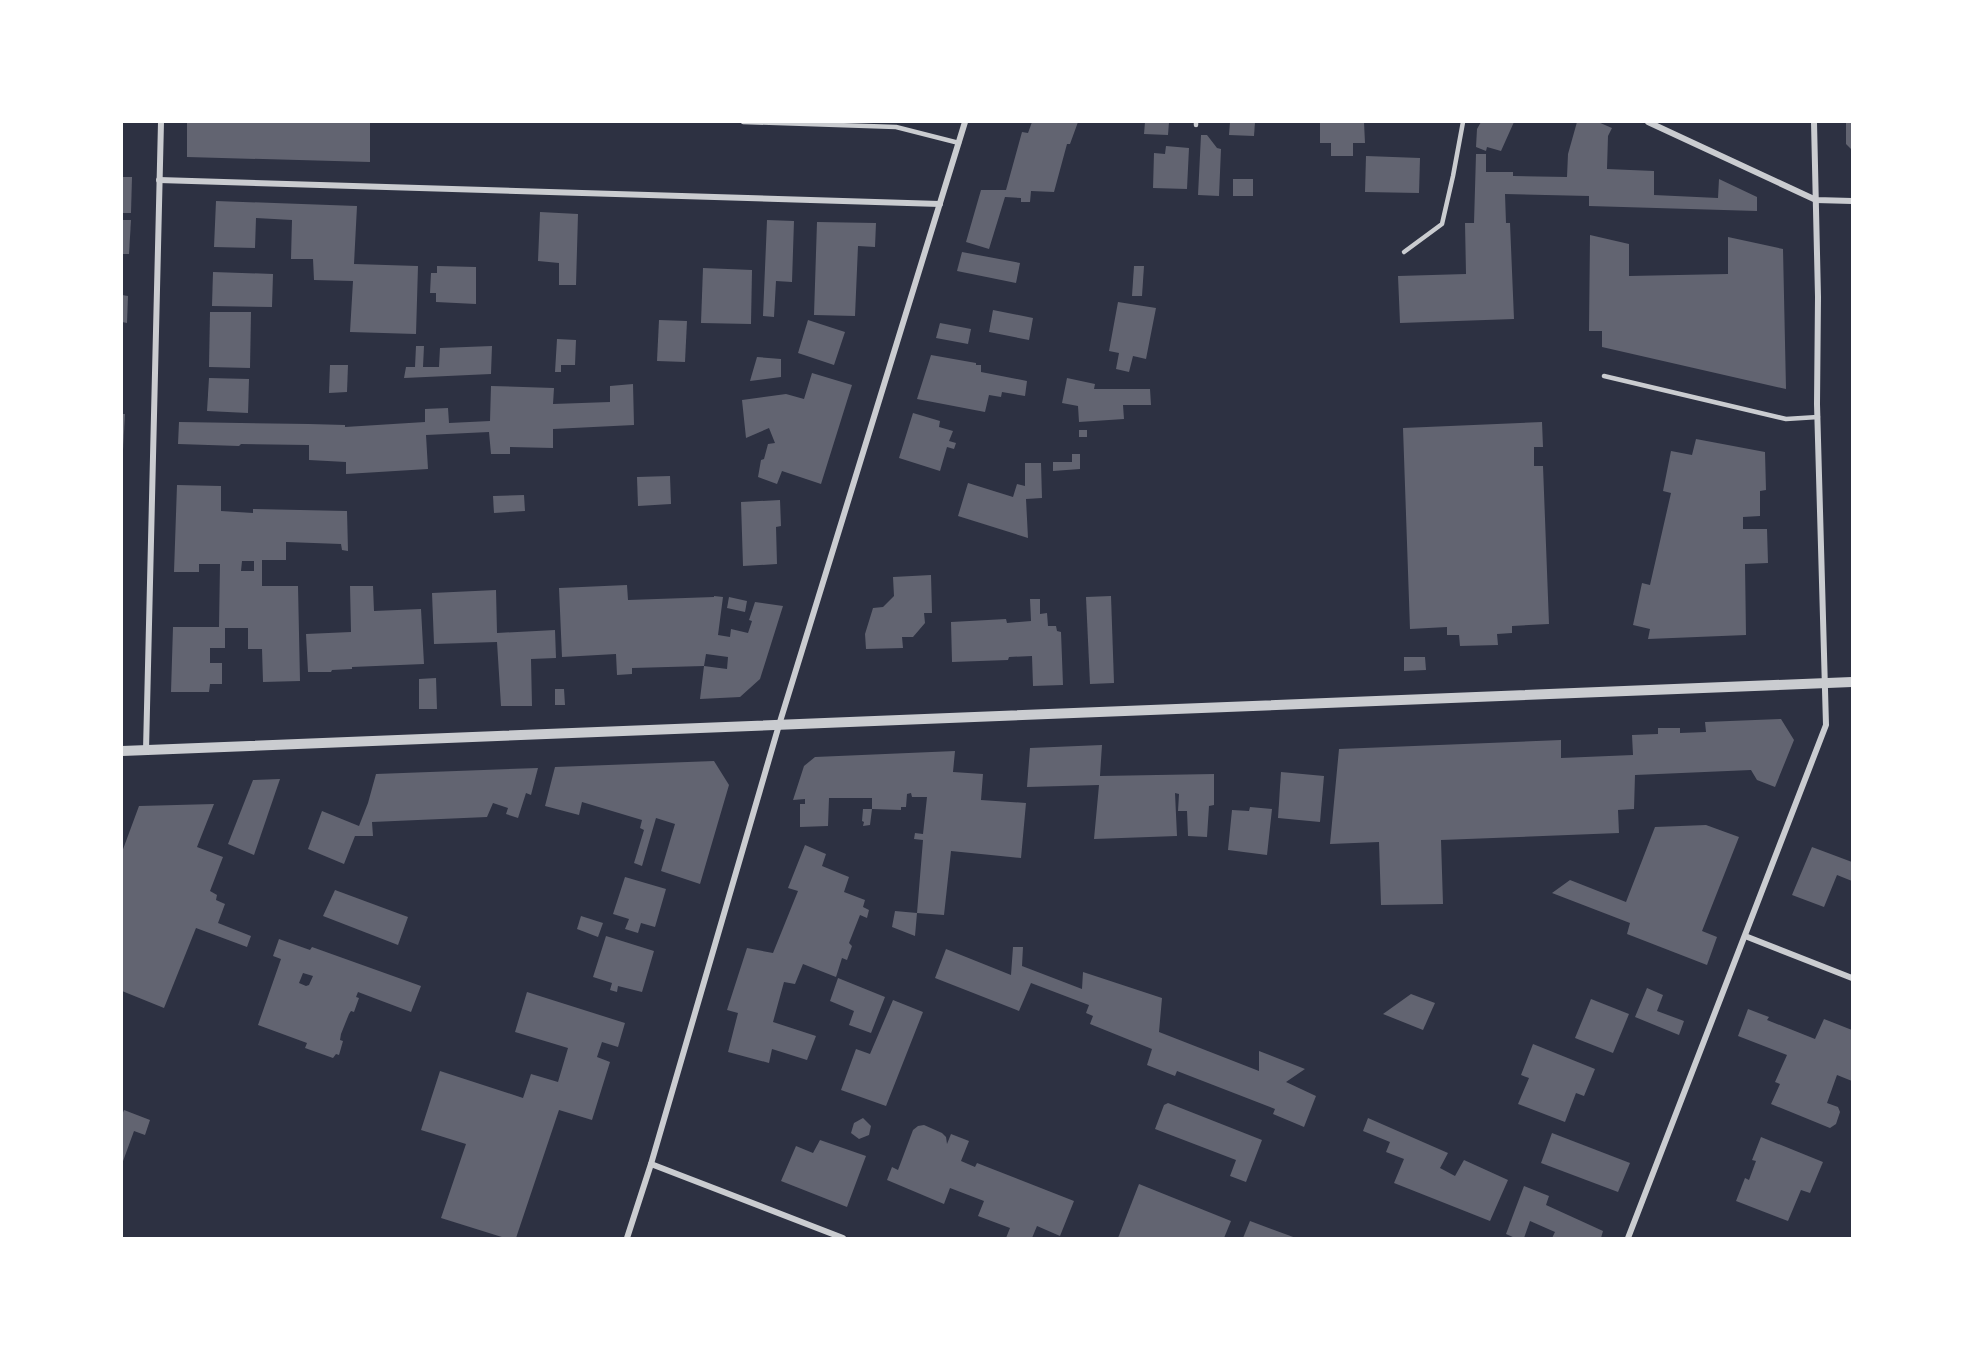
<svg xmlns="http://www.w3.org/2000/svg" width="1974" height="1360" font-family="'Source Sans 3',sans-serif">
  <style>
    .building { fill: #626471; fill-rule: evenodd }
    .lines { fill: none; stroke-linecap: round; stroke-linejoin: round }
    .service { stroke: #caccd0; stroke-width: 4.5 }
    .minor { stroke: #caccd0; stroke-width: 6 }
    .tertiary { stroke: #caccd0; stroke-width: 10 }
  </style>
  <rect width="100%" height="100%" fill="#2d3142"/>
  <g class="building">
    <path d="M187 122H370V162L187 157Z"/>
    <path d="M1032 122H1078L1070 144H1067L1054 192 1031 191 1030 202H1021V198L1005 197 989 249 966 242 981 190H1006L1022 132 1028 133Z"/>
    <path d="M1145 122H1169L1168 135 1144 134Z"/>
    <path d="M1230 122H1255L1254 136 1229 135Z"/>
    <path d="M1320 122H1364L1365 143H1353V156H1331V143H1320Z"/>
    <path d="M1481 122H1514L1501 151 1487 147 1486 151 1476 147 1477 129Z"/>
    <path d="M1577 122H1598L1612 128 1608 136 1607 169 1654 171V195L1718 198 1719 179 1757 197V211L1589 206V196L1505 194 1506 223H1510L1514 319 1400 323 1398 276 1466 274 1465 223H1474L1476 154H1486V172H1513V176L1567 177 1568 154Z"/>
    <path d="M1846 122H1852V150L1846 144Z"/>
    <path d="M1201 135H1207L1217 148 1221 149 1219 196 1198 195Z"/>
    <path d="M1166 146 1189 148 1187 189 1153 188 1154 153 1165 154Z"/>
    <path d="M1366 156 1420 158 1419 193 1365 192Z"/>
    <path d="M122 177H132L131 213H122Z"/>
    <rect x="1233" y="179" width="20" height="17"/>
    <path d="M216 201 357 206 354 264 418 266 416 334 350 332 353 281 314 280 313 259H291L292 220 256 218 255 248 214 247Z"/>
    <path d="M540 212 578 214 576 285H559V263L538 261Z"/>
    <path d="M122 220H131L129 254H122Z"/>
    <path d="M767 220 794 221 792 282 776 281 774 317 763 316Z"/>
    <path d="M817 222 876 223 875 247 858 246 855 316 814 315Z"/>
    <path d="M1590 235 1629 244V276L1728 274V237L1783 249 1786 389 1602 347V331H1589Z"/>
    <path d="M962 252 1020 263 1016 283 957 271Z"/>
    <path d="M437 266 476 267V304L436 302V293H430L431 273H437Z"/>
    <path d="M1134 266H1144L1142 296H1132Z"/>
    <path d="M703 268 752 270 751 324 701 323Z"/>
    <path d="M213 272 273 274 272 307 212 306Z"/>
    <path d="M122 295 128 296 127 323 122 322Z"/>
    <path d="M1118 302 1156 308 1146 359 1133 356 1129 372 1116 369 1119 353 1109 351Z"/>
    <path d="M993 310 1033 318 1029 340 989 332Z"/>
    <path d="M210 312H251L250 368 209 367Z"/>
    <path d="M659 320 687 321 685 362 657 361Z"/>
    <path d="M808 320 845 332 834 365 798 353Z"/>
    <path d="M940 323 971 329 968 344 936 338Z"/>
    <path d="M557 339 576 340 575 365H561V372H555Z"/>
    <path d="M416 346H424L423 367H439L440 348 492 346 491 374 404 378 406 367H415Z"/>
    <path d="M931 355 976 363V365H981V372L1027 381 1025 396 1002 392 1001 397 989 395 985 412 917 399Z"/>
    <path d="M757 357 781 359V377L750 381Z"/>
    <path d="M330 365H348L347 392 329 393Z"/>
    <path d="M812 373 852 385 821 484 782 471 777 484 758 477 761 460 764 459 768 444 775 443 769 428 746 438 742 400 786 394 804 399Z"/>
    <path d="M209 378 249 379 248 413 207 411Z"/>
    <path d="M1067 378 1095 384 1094 389H1150L1151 405H1123L1124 419 1079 422 1078 406 1062 403Z"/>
    <path d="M633 384 634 425 553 429V448L510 447V454H491L489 432 426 435 428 469 346 474V462L309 460V445L241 444 239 446 178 444 179 422 309 424 345 425V427L425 422V409L448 408 449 423 490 421 491 386 554 388 553 404 610 402V386Z"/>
    <path d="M913 413 940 421 939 427 953 431 949 441 956 443 954 449 947 447 940 471 899 458Z"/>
    <path d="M122 414H125L123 450 122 449Z"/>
    <path d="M1542 422 1543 447H1534V466H1543L1549 624 1512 626V633L1497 634 1498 645 1460 646 1459 635H1447V627L1410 629 1403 428Z"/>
    <rect x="1079" y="430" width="8" height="7"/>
    <path d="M1696 439 1765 452 1766 490 1760 491V516L1743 517V529H1767L1768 563 1745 564 1746 635 1648 639 1650 629 1633 625 1642 583 1650 585 1671 493 1663 491 1671 451 1692 455Z"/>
    <path d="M1072 454H1080V469L1053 471V462H1072Z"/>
    <path d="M1025 463H1041L1042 498 1026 499 1028 538 958 516 968 483 1013 497 1017 484 1025 486Z"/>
    <path d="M670 476 671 504 638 506 637 477Z"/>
    <path d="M177 485 221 486V511L253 513V509L347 511 348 551 342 550 341 544 286 542V560H262V586H298L300 681 263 682 262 649H248V628H225V648H210V663H222V684H210L209 692H171L173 627H219L220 564H199V572H174ZM242 561H254V571H241Z"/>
    <path d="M524 495 525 511 494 513 493 496Z"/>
    <path d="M780 500 781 526 776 527 777 564 743 566 741 502Z"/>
    <path d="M931 575 932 613H924L925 623 913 637H902L903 648 866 649 865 634 873 608 883 607 894 596 893 577Z"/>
    <path d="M627 585 628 600 714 597V596L723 597 718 635 730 637 731 629 748 633 752 621 749 620 755 602 783 606 760 679 740 697 700 699 704 666 632 668V674L617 675 616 654 562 657 559 588ZM706 654 728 657 727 669 704 666Z"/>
    <path d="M350 586H373L374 611 421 609 424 664 352 667V669L332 670 331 672H308L306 634 351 632Z"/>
    <path d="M496 590 497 633 555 630 556 658 531 659 532 706H501L497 642 434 644 432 593Z"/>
    <path d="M1111 596 1114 683 1090 684 1086 597Z"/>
    <path d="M729 597 747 601 745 612 727 608Z"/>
    <path d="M1030 599H1040V614L1047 613 1048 626H1056L1057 631 1061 632 1063 685 1033 686 1032 656 1009 657 1008 660 952 662 951 622 1006 619 1007 623 1031 621Z"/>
    <path d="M1404 657H1425L1426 670 1404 671Z"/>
    <path d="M436 678 437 709H419V679Z"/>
    <path d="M555 689H564L565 705H555Z"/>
    <path d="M1781 719 1794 740 1775 787 1757 780 1751 770 1635 775 1634 809 1618 810 1619 833 1441 840 1443 904 1381 905 1379 842 1330 844 1339 749 1561 740V758L1633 755 1632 735 1658 734V728H1680V733L1706 732 1705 722Z"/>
    <path d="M1102 745 1100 776 1214 774V805L1209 806 1207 837 1188 836 1187 811H1178L1179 794 1175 793 1177 836 1094 839 1099 785 1027 787 1030 748Z"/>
    <path d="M955 751 953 772 983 774 981 800 1026 803 1021 858 951 851 944 915 917 913 915 936 892 927 895 911 917 913 923 840 914 839 915 833 923 834 927 797H912L911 793 907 794 906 807H901V810L872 809V798H829L828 826 800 827V804H805V799L793 800 804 766 815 757Z"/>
    <path d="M714 761 729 785 700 884 661 871 675 824 656 818 642 866 634 863 644 830 640 828 642 820 582 802 579 815 545 806 555 767Z"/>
    <path d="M538 768 531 795 526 793 518 818 506 814 508 808 493 803 487 817 372 822 373 836H355L344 864 308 849 322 811 359 826 368 803 376 774Z"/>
    <path d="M1281 772 1324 776 1320 822 1278 818Z"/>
    <path d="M280 779 254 855 228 844 253 780Z"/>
    <path d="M214 804 197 847 223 857 210 891 217 895 216 900 225 904 218 923 251 936 247 947 196 928 164 1008 122 991V852L139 806Z"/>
    <path d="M1250 807 1272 809 1267 855 1228 850 1232 810 1249 811Z"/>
    <path d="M863 809H872L870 825 863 826 864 822 862 821Z"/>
    <path d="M1706 825 1739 837 1702 931 1717 937 1707 965 1627 934 1630 923 1552 893 1570 880 1626 902 1655 827Z"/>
    <path d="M805 845 826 854 822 866 849 877 844 892 865 900 863 907 869 910 867 918 860 915 849 943 852 946 847 960 842 958 836 977 803 964 795 984 784 982 773 1022 816 1036 807 1060 772 1049 769 1063 728 1052 738 1013 727 1010 747 948 773 953 798 891 788 888Z"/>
    <path d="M1812 847 1852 862V881L1837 875 1824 907 1792 895Z"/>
    <path d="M625 877 666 889 655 927 641 923 638 933 625 929 629 919 613 914Z"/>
    <path d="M335 890 408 917 398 945 323 916Z"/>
    <path d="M581 916 603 923 598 937 577 929Z"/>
    <path d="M606 936 654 951 642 992 618 986 617 992 610 990 612 983 593 977Z"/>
    <path d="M279 939 310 950 312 947 421 986 411 1012 358 992 356 997 359 998 354 1012 351 1011 349 1014 341 1034 340 1040 343 1041 339 1055 336 1054 333 1058 305 1048 307 1043 258 1025 281 959 273 956ZM303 973 313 976 309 985 306 986 299 983Z"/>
    <path d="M1013 947H1023L1022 966 1082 989 1083 972 1162 998 1159 1032 1259 1071V1051L1305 1069 1286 1082 1316 1096 1304 1127 1273 1114 1275 1109 1177 1071 1175 1076 1147 1065 1152 1049 1090 1024 1093 1016 1086 1013 1089 1005 1081 1002 1031 983 1019 1011 935 978 946 949 1011 975Z"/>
    <path d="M838 978 885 997 871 1033 849 1025 854 1011 830 1001Z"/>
    <path d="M1647 988 1663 995 1657 1011 1684 1021 1679 1035 1635 1017Z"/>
    <path d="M527 992 625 1023 618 1047 602 1042 597 1057 610 1062 592 1120 559 1110 516 1238H505L441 1218 466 1144 421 1130 440 1071 523 1098 531 1074 558 1082 568 1048 515 1032Z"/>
    <path d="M1411 994 1435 1003 1423 1030 1383 1014Z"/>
    <path d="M1591 999 1629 1014 1613 1053 1575 1038Z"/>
    <path d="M893 1000 923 1012 886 1106 841 1090 856 1049 870 1054Z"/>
    <path d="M1748 1009 1769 1017 1767 1020 1815 1039 1824 1019 1852 1030V1081L1837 1075 1827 1103 1838 1107 1840 1112 1836 1124 1830 1128 1771 1104 1780 1084 1775 1082 1787 1055 1738 1036Z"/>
    <path d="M1533 1044 1595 1069 1584 1096 1576 1093 1565 1122 1518 1104 1529 1078 1521 1075Z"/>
    <path d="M1168 1103 1262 1140 1246 1182 1230 1176 1236 1160 1155 1129 1164 1105Z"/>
    <path d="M124 1110 150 1120 145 1135 134 1131 122 1164V1115Z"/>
    <path d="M863 1118 871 1126 869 1135 859 1139 851 1133 854 1123Z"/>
    <path d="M1368 1118 1448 1153 1440 1168 1455 1176 1464 1160 1508 1180 1490 1221 1394 1183 1404 1159 1386 1152 1390 1142 1363 1131Z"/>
    <path d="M924 1125 942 1133 946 1137 947 1144 951 1134 969 1141 961 1161 975 1167 977 1163 1074 1201 1060 1236 1037 1226 1032 1238H1006L1010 1228 978 1216 984 1201 950 1188 944 1204 887 1180 892 1167 898 1170 913 1130 918 1126Z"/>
    <path d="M1552 1133 1630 1163 1618 1192 1541 1163Z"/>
    <path d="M1761 1137 1823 1162 1810 1193 1801 1190 1788 1221 1736 1201 1745 1178 1749 1180 1756 1161 1752 1160Z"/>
    <path d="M820 1140 866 1156 847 1207 781 1181 796 1146 813 1153Z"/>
    <path d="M1139 1184 1231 1221 1224 1238H1118Z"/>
    <path d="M1524 1186 1549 1196 1546 1205 1603 1231 1601 1238H1552L1555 1232 1530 1221 1524 1238H1515L1506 1234Z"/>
    <path d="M1250 1221 1296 1238H1243Z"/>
  </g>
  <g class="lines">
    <g class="service">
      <path d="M743 122 896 127 959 143"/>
      <path d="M1196 125V122"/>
      <path d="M1404 252 1442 224 1453 176 1463 122"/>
      <path d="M1604 376 1786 419 1818 417"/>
    </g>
    <g class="minor">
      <path d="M1648 122 1816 200 1852 201"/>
      <path d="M159 180 940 204"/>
      <path d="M146 750 161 122"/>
      <path d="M1745 936 1852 978"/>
      <path d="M651 1164 843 1238"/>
      <path d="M627 1238 651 1164 779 725 965 122"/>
      <path d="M1628 1238 1826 725 1817 404 1818 297 1814 122"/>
    </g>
    <path class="tertiary" d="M122 751 1852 682"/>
  </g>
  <rect width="1974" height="1360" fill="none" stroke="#ffffff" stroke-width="246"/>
</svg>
